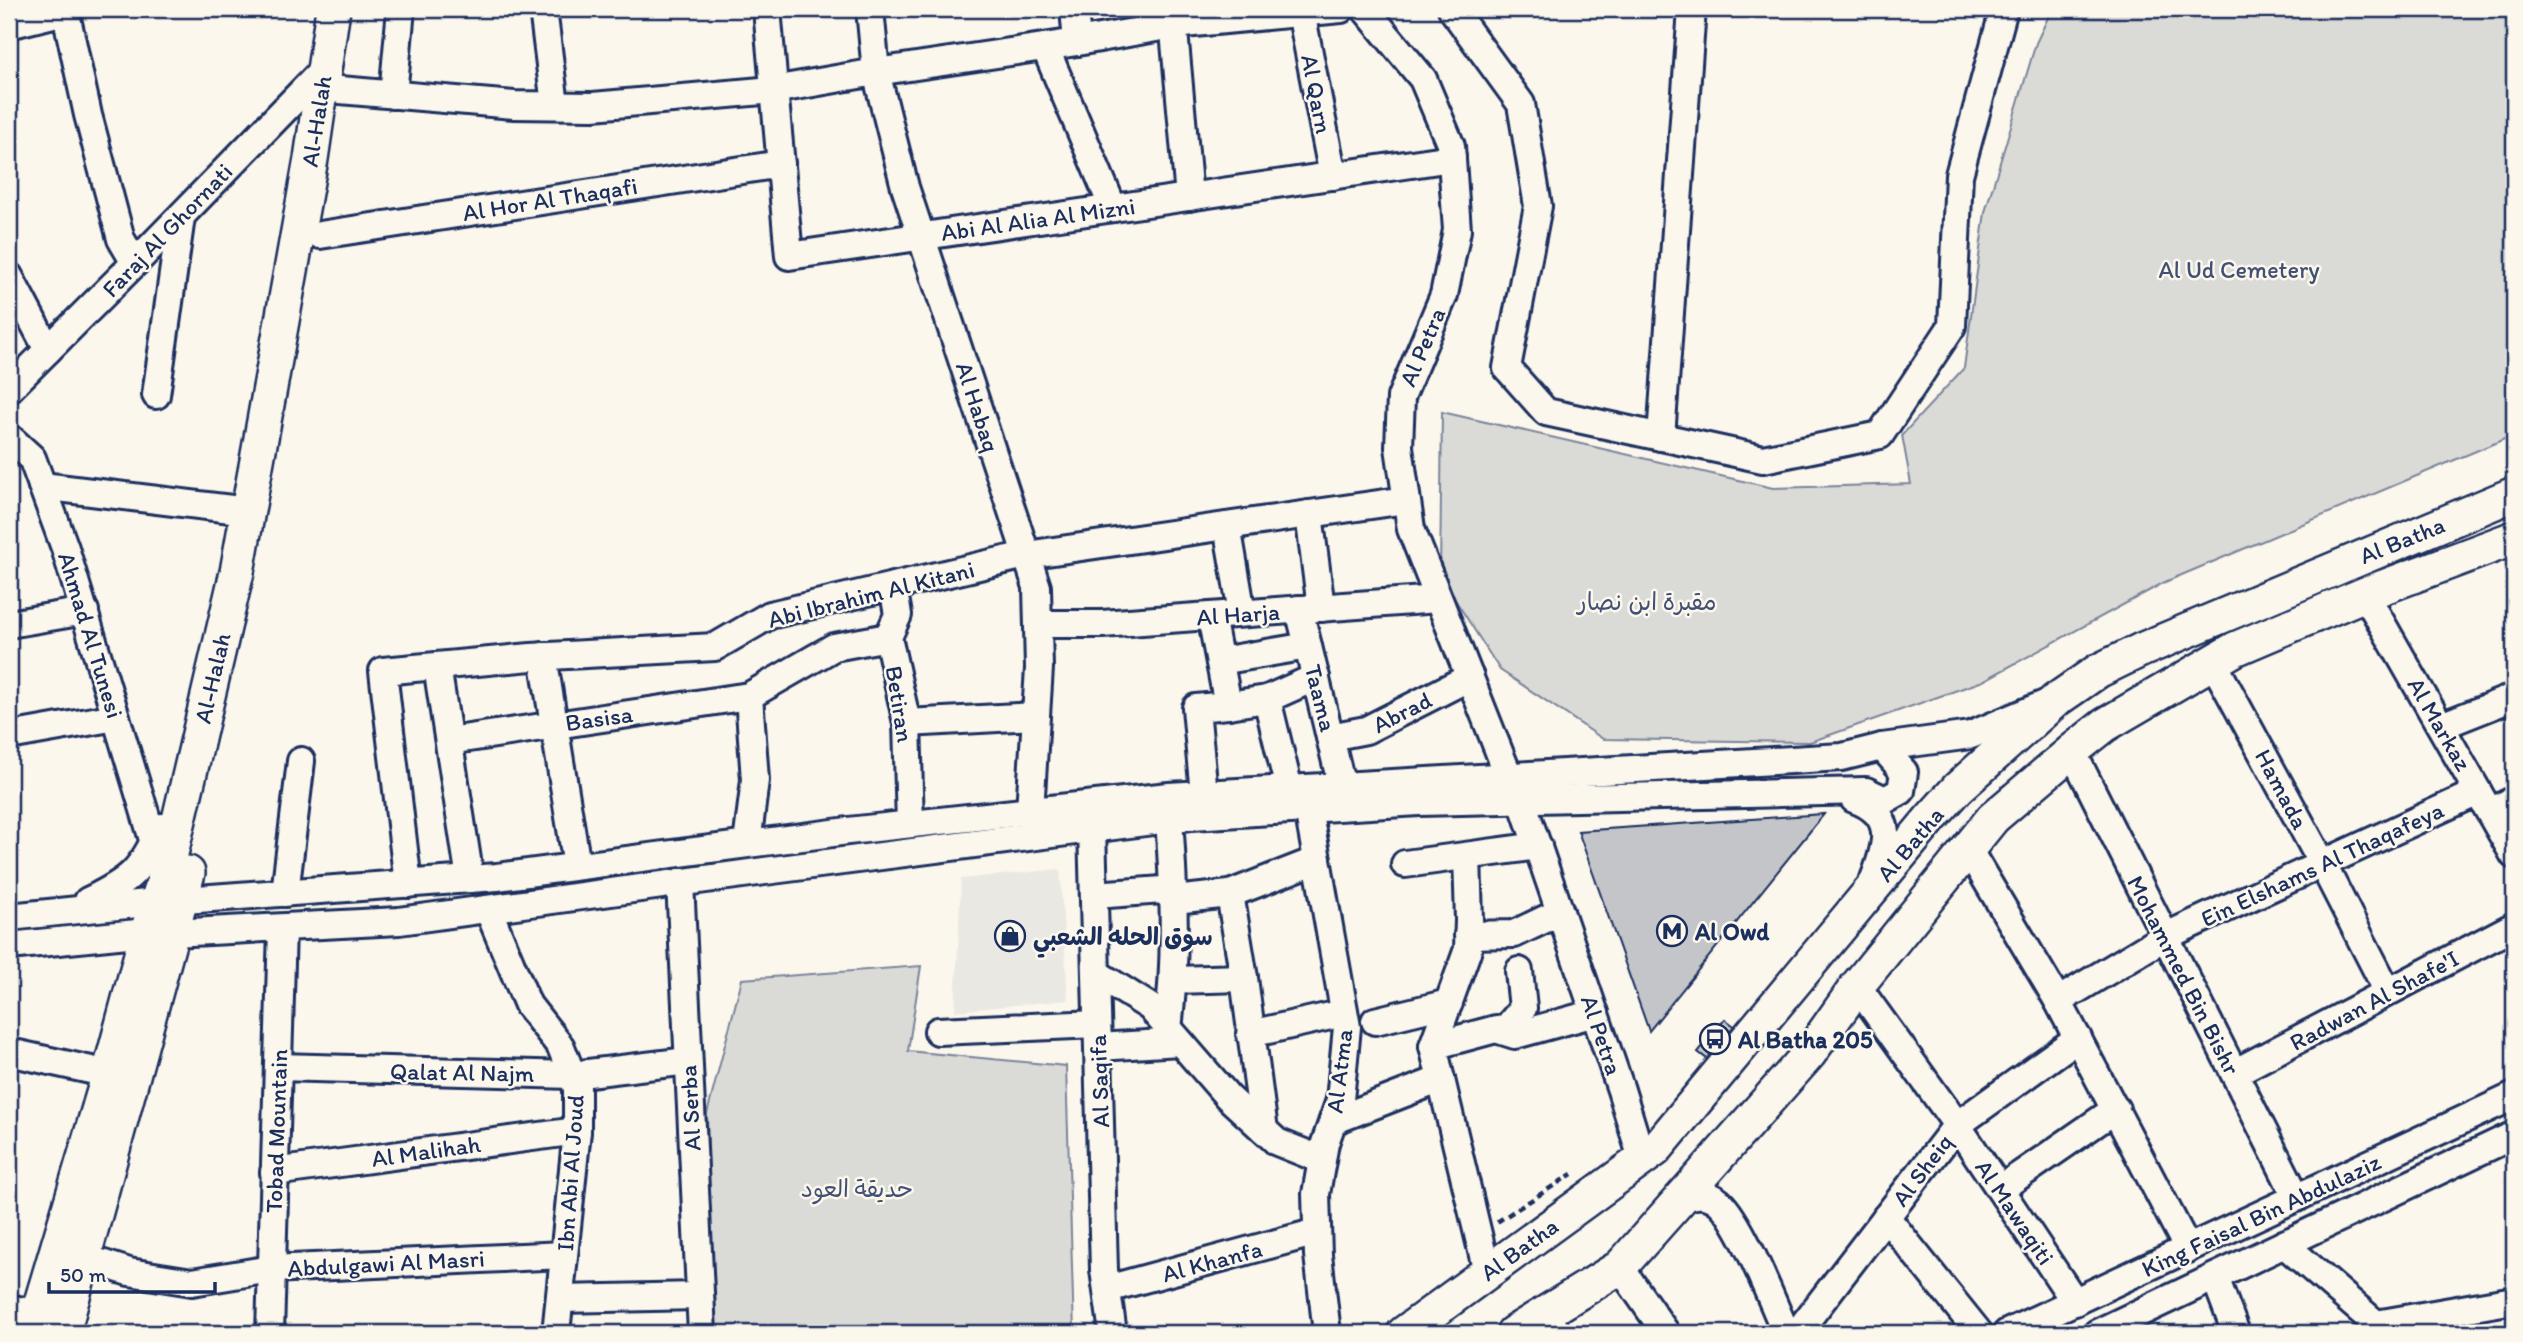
<svg xmlns="http://www.w3.org/2000/svg" width="2523" height="1342" font-family="Itim,'Playpen Sans Arabic',sans-serif">
  <style>
    .built { fill: #eae8e2 }
    .green { fill: #dadad7; stroke: #7a849a; stroke-width: 2 }
    .building { fill: #c3c5c9; stroke: #1b2f5e; stroke-width: 2 }
    .lines { fill: none; stroke-linecap: round; stroke-linejoin: round }
    .minor-casing { stroke: #1b2f5e; stroke-width: 32 }
    .major-casing { stroke: #1b2f5e; stroke-width: 38 }
    .path { stroke: #1b2f5e; stroke-width: 4.5; stroke-dasharray: 7 5; stroke-linecap: butt }
    .minor { stroke: #fbf7ec; stroke-width: 26 }
    .major { stroke: #fbf7ec; stroke-width: 33 }
    .labels { text-anchor: middle; dominant-baseline: central; stroke-width: 5; stroke-linejoin: round; paint-order: stroke }
    .street-label { font-size: 24px; fill: #1b2f5e; stroke: #fbf7ec }
    .park-label { font-size: 24px; fill: #415176; stroke: #fbf7ec }
    .poi-label { font-size: 24px; font-weight: bold; fill: #1b2f5e; stroke: #fbf7ec; text-anchor: start }
  </style>
  <rect width="100%" height="100%" fill="#fbf7ec"/>
  <filter id="ink" filterUnits="userSpaceOnUse"><feTurbulence type="fractalNoise" baseFrequency=".0143" numOctaves="2"/><feDisplacementMap in="SourceGraphic" scale="14" xChannelSelector="R" yChannelSelector="G"/><feConvolveMatrix kernelMatrix="1 2 1 2 8 2 1 2 1" color-interpolation-filters="sRGB"/></filter>
  <g filter="url(#ink)">
    <path class="built" d="M1060 869 1068 1000 955 1011 961 879Z"/>
    <g class="green">
      <path d="M2052 9H2514V435L2165 582 1983 681 1810 742 1603 739 1500 670 1440 576 1442 412 1773 488 1911 484 1902 435 1964 368 1985 212 2036 43Z"/>
      <path d="M921 966 908 1051 1066 1066 1074 1333H716L713 1321 707 1114 742 979Z"/>
    </g>
    <g class="building">
      <path d="M1824 814 1649 1031 1578 831Z"/>
      <path d="M1725 1019 1734 1026 1707 1059 1698 1052Z"/>
    </g>
    <g class="lines">
      <g class="minor-casing">
        <g id="minor">
          <path d="M65 9 88 115 121 239 135 263"/>
          <path d="M543 9 555 105"/>
          <path d="M767 9 789 256 1452 158"/>
          <path d="M870 9 876 72 905 187 1037 587 1039 668 1030 811"/>
          <path d="M1074 9 1077 42"/>
          <path d="M1172 9 1189 197"/>
          <path d="M1365 9 1423 79 1451 146 1457 230 1444 295 1401 397 1399 447 1411 529 1509 777"/>
          <path d="M1452 9 1521 104 1538 206 1507 368 1546 412 1763 459 1880 435 1952 326 1959 175 2004 9"/>
          <path d="M1301 12 1333 176"/>
          <path d="M9 25 66 11"/>
          <path d="M1045 47 1113 208"/>
          <path d="M340 90 514 105 593 106 773 90 876 72 1077 42 1173 25 1341 9"/>
          <path d="M393 95 401 9"/>
          <path d="M320 235 781 164"/>
          <path d="M9 276 48 350"/>
          <path d="M9 389 135 263 324 69"/>
          <path d="M156 395 181 217"/>
          <path d="M9 437 32 458 65 548 154 843"/>
          <path d="M1661 437 1692 9"/>
          <path d="M42 486 248 511"/>
          <path d="M1309 514 1321 608"/>
          <path d="M1227 526 1242 613"/>
          <path d="M893 586 898 615 888 637 907 723 910 824"/>
          <path d="M2365 594 2514 855"/>
          <path d="M1299 609 1342 787"/>
          <path d="M9 624 85 611"/>
          <path d="M1038 624H1102L1438 599"/>
          <path d="M543 656 577 866"/>
          <path d="M1220 661 1308 646"/>
          <path d="M2213 662 2322 863 2388 992"/>
          <path d="M437 666 470 879"/>
          <path d="M1267 699 1289 789"/>
          <path d="M1228 705 1267 699 1316 677"/>
          <path d="M907 723 1036 716"/>
          <path d="M2441 726 2514 697"/>
          <path d="M9 736 116 717"/>
          <path d="M1330 737 1366 730 1470 677"/>
          <path d="M449 741 749 696 834 647 888 637"/>
          <path d="M2072 751 2297 1198"/>
          <path d="M1204 794 1196 708 1228 705 1211 616"/>
          <path d="M1854 799C1897 815 1887 845 1874 879"/>
          <path d="M1522 801 1621 1090 1642 1159"/>
          <path d="M1308 809 1347 1027 1340 1100 1325 1143 1316 1194 1318 1255 1327 1333"/>
          <path d="M2490 812 2514 800"/>
          <path d="M1092 828 1104 1270 1113 1333"/>
          <path d="M747 844 755 780 749 696"/>
          <path d="M1968 849 2058 1001 2188 1249"/>
          <path d="M1467 856 1469 920 1468 949 1433 1046 1487 1272"/>
          <path d="M1405 864 1538 846"/>
          <path d="M680 882 702 1333"/>
          <path d="M408 884 383 671 531 657 715 647 770 615 1026 555 1406 500"/>
          <path d="M285 893 301 761"/>
          <path d="M1230 894 1244 978 1264 1130"/>
          <path d="M1094 895 1163 890 1174 900 1230 894 1317 860"/>
          <path d="M88 901C131 880 141 871 161 827"/>
          <path d="M488 909 528 1005 561 1047 577 1088V1131L556 1333"/>
          <path d="M9 917 157 902 497 877 848 831 1169 796 1842 757 1882 747 1971 735 2045 704"/>
          <path d="M1468 935 1514 934 1560 912"/>
          <path d="M9 946 147 932 172 933 399 921 765 871 1192 816 1419 802 1866 791 1885 800 1901 791 1904 772 1882 747"/>
          <path d="M1096 973 1150 1007 1228 1097 1277 1142 1322 1160"/>
          <path d="M1174 980 1244 978"/>
          <path d="M1857 986 1957 1125 2075 1302"/>
          <path d="M2058 1001 2164 937 2478 792"/>
          <path d="M1375 1021 1449 1003"/>
          <path d="M1168 1028C1177 958 1174 889 1169 819"/>
          <path d="M938 1031 1097 1024"/>
          <path d="M1504 1031 1523 1008 1519 971"/>
          <path d="M1250 1034 1344 1013"/>
          <path d="M1433 1046 1496 1029 1515 1035 1595 1013"/>
          <path d="M1098 1047 1180 1042"/>
          <path d="M9 1052 109 1074"/>
          <path d="M278 1067 572 1075 688 1061"/>
          <path d="M2234 1073 2514 926"/>
          <path d="M1333 1121 1441 1079"/>
          <path d="M274 1172 577 1131"/>
          <path d="M2000 1189 2116 1109"/>
          <path d="M1678 1201C1692 1194 1706 1191 1719 1202 1741 1221 1773 1303 1786 1333"/>
          <path d="M1886 1217 1979 1333"/>
          <path d="M2284 1244 2376 1324 2377 1333"/>
          <path d="M85 1258 129 1272 192 1282 271 1269 564 1255"/>
          <path d="M1620 1267 1666 1333"/>
          <path d="M2215 1277 2236 1333"/>
          <path d="M1107 1289 1317 1232"/>
          <path d="M560 1299 699 1296"/>
          <path d="M9 1308 37 1314"/>
          <path d="M1545 1313 1558 1333"/>
          <path d="M2376 1324 2514 1300"/>
          <path d="M270 1333 282 928"/>
          <path d="M1797 1333 1957 1125 2078 1038"/>
          <path d="M2007 1333 2514 1096"/>
          <path d="M2097 1333 2514 1135"/>
        </g>
      </g>
      <g class="major-casing">
        <g id="major">
          <path d="M32 1333 109 1074 147 932 167 871 237 572 311 159 333 9"/>
          <path d="M63 1333 188 873"/>
          <path d="M1404 1333 1655 1150 1931 818 1958 788 2056 700 2098 671 2141 650 2514 494"/>
          <path d="M1513 1333 1620 1267 1809 1054 1857 986 1993 818 2072 751 2105 725 2235 649 2365 594 2514 538"/>
        </g>
      </g>
      <path class="path" d="M1497 1222 1572 1174"/>
      <use href="#minor" class="minor"/>
      <use href="#major" class="major"/>
    </g>
  </g>
  <defs>
    <g id="metro-ring" transform="scale(1.575)"><circle r="9.5" fill="#fbf7ec" stroke="#1b2f5e" stroke-width="1.5"/><path d="M-5.5 5V-5H-3L0 0L3-5H5.5V5H3V-.5L0 4L-3-.5V5Z" fill="#1b2f5e"/></g>
    <g id="shop-ring" transform="scale(1.575)"><circle r="9.5" fill="#fbf7ec" stroke="#1b2f5e" stroke-width="1.5"/><path d="M-5-2.5h2.3a2.7 3.5 0 0 1 5.4 0H5L5.5 6h-11ZM-1.5-2.5h3a1.5 2.3 0 0 0-3 0Z" fill="#1b2f5e"/></g>
    <g id="bus-ring" transform="scale(1.575)"><circle r="9.5" fill="#fbf7ec" stroke="#1b2f5e" stroke-width="1.5"/><path d="M-5-6H5V4H4V6H2V4H-2V6H-4V4H-5ZM-3.5-4V0h7V-4ZM-3.5 1.2v1.5H-2V1.2ZM2 1.2v1.5H3.5V1.2Z" fill="#1b2f5e"/></g>
  </defs>
  <g fill-rule="evenodd">
    <use href="#metro-ring" x="1672" y="931"/>
    <use href="#shop-ring" x="1010" y="936"/>
    <use href="#bus-ring" x="1715" y="1039"/>
  </g>
  <g class="labels">
    <g class="street-label">
      <text transform="translate(1317 94) rotate(79)">Al Qarn</text>
      <text transform="translate(316 121) rotate(-81)">Al-Halah</text>
      <text transform="translate(550 199) rotate(-9)">Al Hor Al Thaqafi</text>
      <text transform="translate(1038 219) rotate(-8)">Abi Al Alia Al Mizni</text>
      <text transform="translate(167 230) rotate(-46)">Faraj Al Ghornati</text>
      <text transform="translate(1422 347) rotate(-67)">Al Petra</text>
      <text transform="translate(978 407) rotate(72)">Al Habaq</text>
      <text transform="translate(2402 540) rotate(-22)">Al Batha</text>
      <text transform="translate(871 594) rotate(-14)">Abi Ibrahim Al Kitani</text>
      <text transform="translate(1238 614) rotate(-4)">Al Harja</text>
      <text transform="translate(91 635) rotate(73)">Ahmad Al Tunesi</text>
      <text transform="translate(212 678) rotate(-77)">Al-Halah</text>
      <text transform="translate(1321 698) rotate(76)">Taama</text>
      <text transform="translate(900 704) rotate(81)">Betiran</text>
      <text transform="translate(1402 712) rotate(-27)">Abrad</text>
      <text transform="translate(599 718) rotate(-8)">Basisa</text>
      <text transform="translate(2440 724) rotate(60)">Al Markaz</text>
      <text transform="translate(2282 789) rotate(62)">Hamada</text>
      <text transform="translate(1910 844) rotate(-50)">Al Batha</text>
      <text transform="translate(2322 864) rotate(-25)">Ein Elshams Al Thaqafeya</text>
      <text transform="translate(2184 975) rotate(63)">Mohammed Bin Bishr</text>
      <text transform="translate(2374 1000) rotate(-28)">Radwan Al Shafe'I</text>
      <text transform="translate(1602 1035) rotate(71)">Al Petra</text>
      <text transform="translate(1339 1071) rotate(-83)">Al Atma</text>
      <text transform="translate(462 1072) rotate(1)">Qalat Al Najm</text>
      <text transform="translate(1099 1081) rotate(-92)">Al Saqifa</text>
      <text transform="translate(690 1108) rotate(-93)">Al Serba</text>
      <text transform="translate(276 1131) rotate(-88)">Tobad Mountain</text>
      <text transform="translate(426 1151) rotate(-8)">Al Malihah</text>
      <text transform="translate(1922 1170) rotate(-53)">Al Sheiq</text>
      <text transform="translate(570 1173) rotate(-86)">Ibn Abi Al Joud</text>
      <text transform="translate(2015 1212) rotate(56)">Al Mawaqiti</text>
      <text transform="translate(2261 1215) rotate(-25)">King Faisal Bin Abdulaziz</text>
      <text transform="translate(1519 1249) rotate(-36)">Al Batha</text>
      <text transform="translate(1212 1261) rotate(-15)">Al Khanfa</text>
      <text transform="translate(386 1263) rotate(-3)">Abdulgawi Al Masri</text>
    </g>
    <g class="park-label">
      <text x="2239" y="269">Al Ud Cemetery</text>
      <text x="1647" y="601">مقبرة ابن نصار</text>
      <text x="857" y="1188">حديقة العود</text>
    </g>
    <g class="poi-label">
      <text x="1695" y="931">Al Owd</text>
      <text x="1033" y="936">سوق الحله الشعبي</text>
      <text x="1738" y="1039">Al Batha 205</text>
    </g>
  </g>
  <rect width="2523" height="1342" fill="none" stroke="#fbf7ec" stroke-width="35"/>
  <rect x="18" y="18" width="2488" height="1307" fill="none" stroke="#1b2f5e" stroke-width="2.5" filter="url(#ink)"/>
  <path d="M49 1282v10h166v-10" fill="none" stroke="#1b2f5e" stroke-width="3.5"/>
  <text x="60" y="1282" font-size="21" fill="#1b2f5e" stroke="#fbf7ec" stroke-width="5" paint-order="stroke">50 m</text>
</svg>
